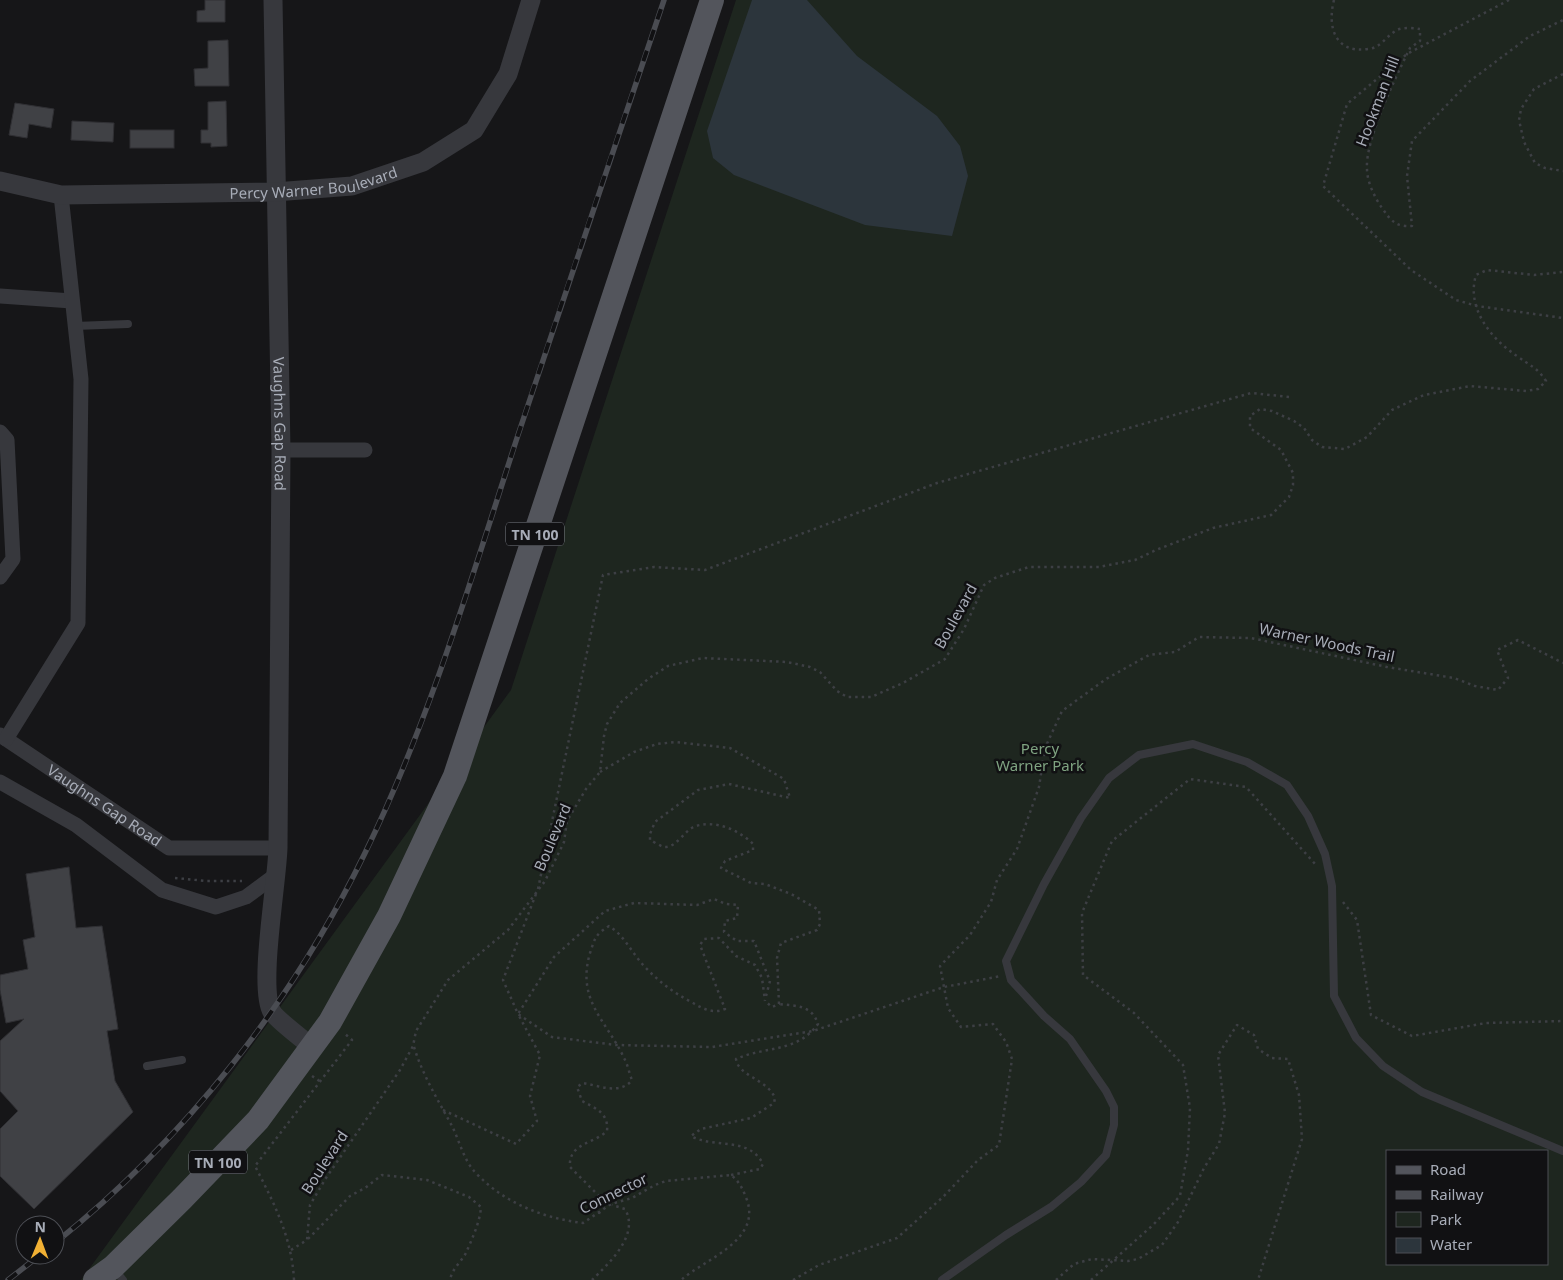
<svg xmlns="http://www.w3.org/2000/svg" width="1563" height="1280" font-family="'Noto Sans',sans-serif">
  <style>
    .green { fill: #1e261f; fill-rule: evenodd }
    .water { fill: #2c353c }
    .building { fill: #404145; stroke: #303034 }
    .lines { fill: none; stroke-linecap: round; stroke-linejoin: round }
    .path { stroke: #3d3f44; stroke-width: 2.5; stroke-dasharray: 2.5 4; stroke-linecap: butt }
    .service { stroke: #37383d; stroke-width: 8 }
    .minor { stroke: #37383d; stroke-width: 15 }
    .tertiary { stroke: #37383d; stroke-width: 19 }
    .primary { stroke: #53555c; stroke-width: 24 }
    .rail-casing { stroke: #4a4c52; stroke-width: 5.5 }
    .rail { stroke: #111113; stroke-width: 4; stroke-dasharray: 11; stroke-linecap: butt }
    .labels { text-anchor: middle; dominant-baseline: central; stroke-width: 5; stroke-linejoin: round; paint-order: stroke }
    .shield { fill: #111113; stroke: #7b7e86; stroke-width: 1 }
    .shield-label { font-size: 14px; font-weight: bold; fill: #a8adb8 }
    .street-label { font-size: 15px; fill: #a8adb8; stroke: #111113 }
    .park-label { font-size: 15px; fill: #7fa381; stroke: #111113 }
  </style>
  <rect width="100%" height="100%" fill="#161618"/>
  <path class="green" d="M736 0H1563V1280H81L511 690ZM1387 1151H1547V1264H1387Z"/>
  <path class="water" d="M752 0H807L857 56 937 116 960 146 968 176 952 236 865 225 734 175 713 158 707 131Z"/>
  <g class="building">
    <path d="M205 0H225V22H197V11L205 10Z"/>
    <path d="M228 40 229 86H195L194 69 208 68V41Z"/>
    <path d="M226 101 227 146 211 147V143H201V130H208V102Z"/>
    <path d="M15 103 54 109 51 128 29 124 27 138 9 135Z"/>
    <path d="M72 121 114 123 113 142 71 140Z"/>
    <rect x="130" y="130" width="44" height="18"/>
    <path d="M69 867 76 928 102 926 118 1029 107 1031 115 1081 133 1112 34 1209 0 1176V1129L18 1111 0 1091V1041L24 1019 6 1023 0 990V975L28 969 23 940 35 937 26 874Z"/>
  </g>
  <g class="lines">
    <g class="path">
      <path d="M1334 0C1327 27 1335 54 1368 49 1381 48 1386 36 1397 30 1403 27 1413 28 1420 29V41L1410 48 1407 54C1394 81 1365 141 1367 169 1367 182 1375 198 1382 208 1391 221 1396 227 1412 226L1407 176 1412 141 1470 81 1530 36 1563 20"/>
      <path d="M1509 0 1407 54 1347 104 1323 186 1411 270 1456 300 1477 306 1563 318"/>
      <path d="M1563 74 1534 89 1521 109 1519 120 1524 142 1535 163 1545 168 1563 171"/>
      <path d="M600 772 634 752 657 744 675 742 730 748 784 779 790 798 729 784 698 790 655 822 650 834V840C654 842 660 846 664 847 677 848 685 829 696 826 716 820 739 830 753 844V850L725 861 721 868 751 883 765 884 791 894 819 910 820 924 817 930 781 943 777 958 779 1004 772 1007 765 1001"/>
      <path d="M175 878 206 881H242"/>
      <path d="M538 889 603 575 654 567 705 570 937 483 1251 393 1290 397"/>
      <path d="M536 894 503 980 518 1014 552 1037 616 1045 712 1047 813 1031 944 987 1001 976"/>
      <path d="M1343 902 1357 920 1371 1015 1412 1036 1486 1023 1563 1021"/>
      <path d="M414 1047C423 1076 438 1100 452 1126 459 1140 464 1160 474 1171 502 1202 542 1218 583 1223L611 1204 632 1198 655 1185 666 1181 731 1175C740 1182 743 1190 747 1200 761 1241 705 1259 681 1280"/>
      <path d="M312 1076 321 1082"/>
      <path d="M443 1110 516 1144 537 1121 530 1096 540 1055 518 1014 554 957 605 911 634 903 697 905 714 899 726 904 738 905 737 918 725 921 724 932 737 941H754L770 981 765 1000"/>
      <path d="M731 1175 760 1169 763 1164C749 1136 714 1149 691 1136L701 1129 751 1118 774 1103 775 1098C767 1079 738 1076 736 1059 765 1046 797 1053 818 1024 812 1005 796 1006 779 1004"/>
      <path d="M599 1214 603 1200 570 1167C568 1143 594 1144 607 1131 609 1113 595 1108 582 1101L577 1087 583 1083C600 1086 620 1095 632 1080 629 1073 628 1065 624 1058 607 1021 576 1001 590 953 595 938 595 935 609 926 624 935 632 953 644 966 659 982 674 993 693 1003 703 1009 714 1014 725 1009L700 945 704 939 719 938 736 956 755 965 762 978 765 1001"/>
      <path d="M308 1239 350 1196 365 1188 382 1175 427 1180 469 1197 481 1207C480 1222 472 1239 466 1253 461 1262 452 1269 450 1280"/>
      <path d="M291 1250 307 1240 310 1205 326 1178 400 1070 413 1046 416 1031 448 980 508 930 545 881 564 842 567 821 586 789 600 772 604 736 607 724 620 703 648 679 668 666 703 658 787 662 810 667 820 672 837 691 847 697H871L903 683 945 659 964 629 984 585 995 578 1029 567H1099L1135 560 1156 550 1213 528 1271 515 1289 497 1293 485V473L1281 450 1250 428V416L1260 409 1272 411 1294 421 1304 428 1312 440 1322 447 1345 449 1367 437 1392 410 1424 395 1470 386 1526 391 1538 389 1546 381C1538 368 1529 365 1517 356 1491 339 1466 308 1476 275L1487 270 1534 275 1563 272"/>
      <path d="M294 1280C292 1238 274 1203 255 1166L352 1040 344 1033"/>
      <path d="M592 1280C609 1263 640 1235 625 1209L612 1205"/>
      <path d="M793 1280 819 1265 897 1238 943 1197 978 1160 999 1145 1012 1059 1006 1042 993 1024 961 1027 948 1008 940 966 970 935 991 902 997 880 1017 849 1039 787 1045 748 1062 711 1106 679 1149 655 1175 652 1199 637 1251 638 1387 667 1454 678 1475 686 1498 690 1508 678 1497 650 1518 640 1563 663"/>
      <path d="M1056 1280 1074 1264 1092 1259 1128 1261 1138 1259 1162 1245 1178 1222 1204 1168 1219 1144 1225 1113 1218 1055 1237 1025 1254 1035 1258 1049 1272 1058 1288 1059 1299 1095 1302 1139 1258 1280"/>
      <path d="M1091 1280 1153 1225 1180 1196 1188 1150 1190 1108 1183 1065 1134 1013 1083 975 1082 913 1112 841 1190 779 1246 787 1316 865"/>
    </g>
    <g class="service">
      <path d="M75 326 128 324"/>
      <path d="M147 1066 182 1060"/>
      <path d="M114 1269 123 1280"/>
      <path d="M942 1280 1006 1235 1051 1207 1081 1182 1106 1155 1114 1125V1107L1106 1091 1070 1039 1044 1016 1011 980 1006 961 1044 884 1081 818 1109 778 1139 755 1193 744 1247 762 1287 785 1308 816 1325 854 1332 886 1334 996 1356 1038 1383 1066 1422 1092 1563 1151"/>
    </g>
    <g class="minor">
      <path d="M0 296 72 301"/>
      <path d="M0 432 7 440 13 559 0 577"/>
      <path d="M281 450H365"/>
      <path id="s1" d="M0 735 169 848H278"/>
      <path d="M6 739 78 623 81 379 61 195"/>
      <path d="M0 782 76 825 162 890 216 907 246 897 277 874"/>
    </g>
    <g class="tertiary">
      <path id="s2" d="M273 0 281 450 278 848C277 883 258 988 272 1012 277 1020 304 1040 312 1047"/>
      <path id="s3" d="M0 181 61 195 275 192 352 186 423 162 474 130 508 74 531 0"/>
    </g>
    <path class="primary" d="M95 1280 113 1267 182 1199 258 1120 330 1022 389 916 455 776 712 0"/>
    <g class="rail-casing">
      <g id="rail">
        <path d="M55 1243C185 1139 292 1003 365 853 430 720 472 576 518 435 566 290 615 145 664 0"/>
        <path d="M8 1280 40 1255"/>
      </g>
    </g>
    <use href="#rail" class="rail"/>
  </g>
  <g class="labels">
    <g class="shield">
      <rect x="506" y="522.5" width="58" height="23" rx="4"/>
      <rect x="189" y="1150.5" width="58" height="23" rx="4"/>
    </g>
    <g class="shield-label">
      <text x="535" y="534">TN 100</text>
      <text x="218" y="1162">TN 100</text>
    </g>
    <g class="street-label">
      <text transform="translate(1377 101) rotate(-69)">Hookman Hill</text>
      <text stroke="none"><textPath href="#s3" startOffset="316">Percy Warner Boulevard</textPath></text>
      <text stroke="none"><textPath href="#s2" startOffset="424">Vaughns Gap Road</textPath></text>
      <text transform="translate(955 616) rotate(-61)">Boulevard</text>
      <text transform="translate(1327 642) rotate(12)">Warner Woods Trail</text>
      <text stroke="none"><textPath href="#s1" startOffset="126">Vaughns Gap Road</textPath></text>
      <text transform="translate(552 837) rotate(-67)">Boulevard</text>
      <text transform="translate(324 1162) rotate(-57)">Boulevard</text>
      <text transform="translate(613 1193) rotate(-26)">Connector</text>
    </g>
    <g class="park-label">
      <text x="1040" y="748">Percy<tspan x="1040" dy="17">Warner Park</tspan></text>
    </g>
  </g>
  <rect x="1386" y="1150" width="162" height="115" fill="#111113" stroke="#4d4f55"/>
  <rect x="1396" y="1166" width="25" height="8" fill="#53555c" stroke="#4d4f55"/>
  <text x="1430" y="1175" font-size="15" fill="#a8adb8">Road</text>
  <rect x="1396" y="1191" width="25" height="8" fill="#4a4c52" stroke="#4d4f55"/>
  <text x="1430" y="1200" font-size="15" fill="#a8adb8">Railway</text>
  <rect x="1396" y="1212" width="25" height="15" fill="#1e261f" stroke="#4d4f55"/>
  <text x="1430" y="1225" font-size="15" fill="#a8adb8">Park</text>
  <rect x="1396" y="1238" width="25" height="15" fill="#2c353c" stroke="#4d4f55"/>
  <text x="1430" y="1250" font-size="15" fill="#a8adb8">Water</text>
  <g transform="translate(40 1240) rotate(1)"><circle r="24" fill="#111113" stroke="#4d4f55"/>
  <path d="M0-4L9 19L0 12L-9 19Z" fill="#f2b134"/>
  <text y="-8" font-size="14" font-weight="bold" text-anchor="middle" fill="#a8adb8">N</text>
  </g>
</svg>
